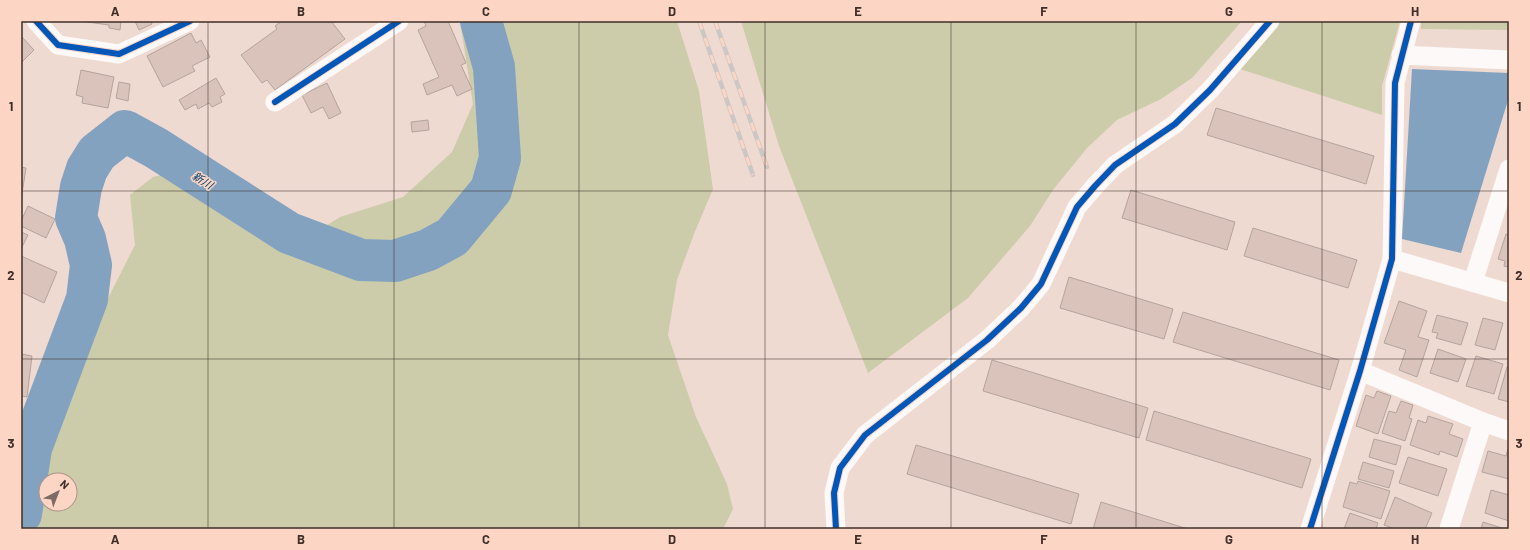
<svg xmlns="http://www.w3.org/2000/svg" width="1530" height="550" font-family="Barlow,'Noto Sans JP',sans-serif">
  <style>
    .green { fill: #cca; fill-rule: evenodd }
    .water { fill: #83a2c0 }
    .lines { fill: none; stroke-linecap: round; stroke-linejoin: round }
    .river { stroke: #83a2c0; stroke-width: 42 }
    .building { fill: #d9c3ba; stroke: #b4a49d }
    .minor { stroke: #fdf9f8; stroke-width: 19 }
    .rail-casing { stroke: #ccc6c4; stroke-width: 4.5 }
    .rail { stroke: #fcd5c5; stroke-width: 3; stroke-dasharray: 9; stroke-linecap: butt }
    .cycleway-casing { stroke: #fcd5c5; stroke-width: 8 }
    .cycleway { stroke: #0057b8; stroke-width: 6 }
    .grid { fill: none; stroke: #3e2f28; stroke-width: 1; stroke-opacity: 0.55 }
    .labels { text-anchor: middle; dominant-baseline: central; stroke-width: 3; stroke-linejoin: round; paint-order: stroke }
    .water-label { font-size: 11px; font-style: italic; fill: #00426f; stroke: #fcd5c5 }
    .neatline { fill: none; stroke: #3e2f28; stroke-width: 1.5 }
    .grid-label { font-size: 13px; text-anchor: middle; font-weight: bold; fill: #3e2f28 }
  </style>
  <rect width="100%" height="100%" fill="#efdad2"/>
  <g class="green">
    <path d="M466 21H677L699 91 713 189 694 234 677 280 668 335 696 417 727 484 733 509 723 529H21V425L73 385 102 310 135 245 130 195 153 177 186 168 283 253 340 217 403 197 452 152 473 104 461 28ZM46 480H70V504H46Z"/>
    <path d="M741 21H1242L1192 78 1161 99 1117 120 1087 148 1053 190 1030 226 968 298 868 373 779 146Z"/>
    <path d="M1281 21H1400L1382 86V115L1240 69Z"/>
    <path d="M1421 21H1509V30L1421 29Z"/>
  </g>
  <path class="water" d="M1412 69 1509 73V97L1461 253 1402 239Z"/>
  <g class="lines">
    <path class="river" d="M21 514 31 448 87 299 91 265 85 239 76 218 81 187 87 169 97 153 125 131 156 148 289 233 361 260 395 261 428 250 452 237 491 190 500 158 494 67 481 21"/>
  </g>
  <g class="building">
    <path d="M80 21H121L120 30 109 28V25Z"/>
    <path d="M135 21H151L152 24 139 30Z"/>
    <path d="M282 21H331L345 39 275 90 267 80 262 83 241 55 277 29 275 26Z"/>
    <path d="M424 21H448L466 63 461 65 472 89 457 96 452 85 427 95 423 84 439 77 418 30 426 26Z"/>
    <path d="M191 33 196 43 201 40 210 57 192 66 195 71 163 87 147 56Z"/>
    <path d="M21 36 34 50 21 63Z"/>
    <path d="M81 70 114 77 108 108 82 103 83 97 76 95Z"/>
    <path d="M216 78 225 94 220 97 222 102 212 107 209 103 198 109 196 104 185 110 179 100Z"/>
    <path d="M119 82 130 84 128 101 116 98Z"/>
    <path d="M327 83 341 113 329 119 323 107 311 113 302 95Z"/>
    <path d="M1216 108 1374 156 1366 184 1207 135Z"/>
    <path d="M428 120 429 130 412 132 411 122Z"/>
    <path d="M21 167 26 168 21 200Z"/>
    <path d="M1131 190 1235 222 1227 250 1122 218Z"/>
    <path d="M28 206 55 219 46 238 21 226V221Z"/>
    <path d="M1253 228 1357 260 1348 288 1244 256Z"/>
    <path d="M21 232 28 235 21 249Z"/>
    <path d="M1506 234 1509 235V267L1504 266 1505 261 1498 259Z"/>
    <path d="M21 256 57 272 44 303 21 292Z"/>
    <path d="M1069 277 1173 309 1164 339 1060 308Z"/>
    <path d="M1399 301 1427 311 1418 337 1429 340 1417 377 1399 370 1406 350 1384 343Z"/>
    <path d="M1183 312 1339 360 1330 390 1173 342Z"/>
    <path d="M1437 315 1468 323 1461 345 1436 338 1438 333 1432 332Z"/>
    <path d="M1483 318 1503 323 1495 350 1475 345Z"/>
    <path d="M1438 349 1466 359 1458 382 1430 373Z"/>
    <path d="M21 354 32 356 27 397 21 396Z"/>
    <path d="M1476 356 1503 364 1494 394 1466 386Z"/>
    <path d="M992 360 1148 408 1139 438 983 391Z"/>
    <path d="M1507 367H1509V402L1498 399Z"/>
    <path d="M1377 391 1391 396 1378 434 1356 426 1366 395 1374 398Z"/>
    <path d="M1401 401 1413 405 1409 418 1412 419 1405 441 1382 433 1389 411 1396 413Z"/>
    <path d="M1154 411 1311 459 1302 488 1146 440Z"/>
    <path d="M1428 416 1453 424 1449 434 1463 439 1457 457 1440 451 1439 455 1410 445 1418 420 1426 423Z"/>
    <path d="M1374 439 1401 446 1396 465 1369 457Z"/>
    <path d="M916 445 1079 494 1071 524 907 474Z"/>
    <path d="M1508 449 1509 479 1482 472 1488 451 1506 456Z"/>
    <path d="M1408 457 1447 469 1438 496 1399 483Z"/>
    <path d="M1363 462 1394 471 1389 488 1358 479Z"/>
    <path d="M1358 481 1390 491 1381 519 1343 507 1350 482 1357 484Z"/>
    <path d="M1491 490 1509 495V521L1485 513Z"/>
    <path d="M1395 497 1432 513 1425 529H1395L1384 525Z"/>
    <path d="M1101 502 1188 529H1093Z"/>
    <path d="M1350 513 1378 523 1376 529H1344Z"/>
    <path d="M1483 522 1505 529H1481Z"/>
  </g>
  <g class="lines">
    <g class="minor">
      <path d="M36 21 58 45 119 54 190 21"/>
      <path d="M1401 55 1509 60"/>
      <path d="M275 102 399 21"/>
      <path d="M1392 259 1509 293"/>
      <path d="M1473 282 1509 169"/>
      <path d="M1360 371 1483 422 1509 431"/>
      <path d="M836 529 834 493 840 468 865 435 987 340 1021 308 1041 284 1077 207 1095 186 1115 165 1175 124 1210 90 1270 21"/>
      <path d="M1310 529 1360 371 1392 259 1395 83 1411 21"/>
      <path d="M1449 529 1483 422"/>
    </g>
    <g class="rail-casing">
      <g id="rail">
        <path d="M699 21 753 175"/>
        <path d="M715 21 767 167"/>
      </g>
    </g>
    <use href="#rail" class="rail"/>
    <g class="cycleway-casing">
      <g id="cycleway">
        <path d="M36 21 58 45 119 54 190 21"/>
        <path d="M275 102 399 21"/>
        <path d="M836 529 834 493 840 468 865 435 987 340 1021 308 1041 284 1077 207 1095 186 1115 165 1175 124 1210 90 1270 21"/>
        <path d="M1310 529 1360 371 1392 259 1395 83 1411 21"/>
      </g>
    </g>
    <use href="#cycleway" class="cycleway"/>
  </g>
  <path class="grid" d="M208 21V529M394 21V529M579 21V529M765 21V529M951 21V529M1136 21V529M1322 21V529M21 191H1509M21 359H1509"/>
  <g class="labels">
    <g class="water-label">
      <text transform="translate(203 180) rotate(32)">新川</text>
    </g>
  </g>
  <rect width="1530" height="550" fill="none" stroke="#fcd5c5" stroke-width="44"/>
  <g transform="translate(58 492) rotate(42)"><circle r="19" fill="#fcd5c5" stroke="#b09386"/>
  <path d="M0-3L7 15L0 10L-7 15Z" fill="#7c6b64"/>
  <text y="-6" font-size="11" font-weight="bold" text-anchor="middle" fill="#3e2f28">N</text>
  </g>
  <rect x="22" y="22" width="1486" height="506" class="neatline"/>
  <g class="grid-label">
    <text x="115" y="16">A</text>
    <text x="301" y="16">B</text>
    <text x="486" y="16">C</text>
    <text x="672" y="16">D</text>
    <text x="858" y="16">E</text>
    <text x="1044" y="16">F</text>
    <text x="1229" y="16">G</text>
    <text x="1415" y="16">H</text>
    <text x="11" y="111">1</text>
    <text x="1519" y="111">1</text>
    <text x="11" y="280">2</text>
    <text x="1519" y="280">2</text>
    <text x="11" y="448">3</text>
    <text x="1519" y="448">3</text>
    <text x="115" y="544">A</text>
    <text x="301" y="544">B</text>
    <text x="486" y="544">C</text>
    <text x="672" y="544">D</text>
    <text x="858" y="544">E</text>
    <text x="1044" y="544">F</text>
    <text x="1229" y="544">G</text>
    <text x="1415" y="544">H</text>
  </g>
</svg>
